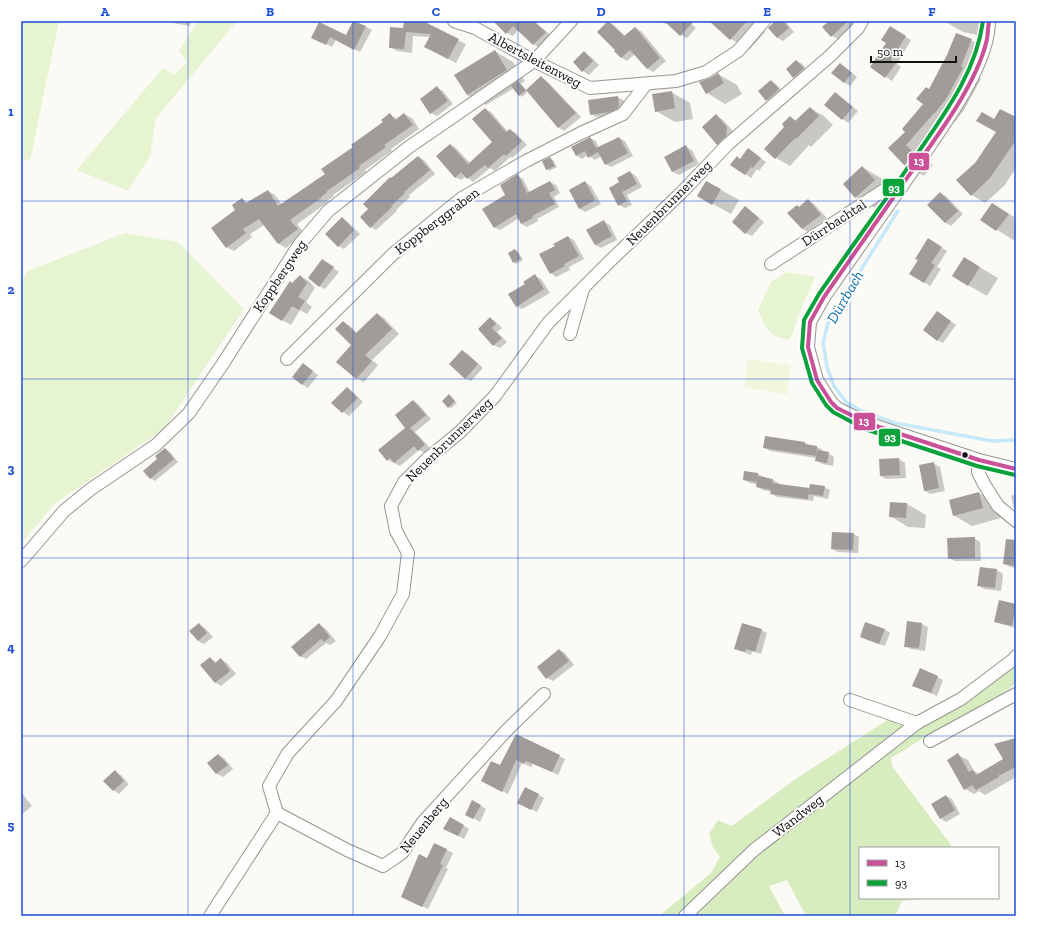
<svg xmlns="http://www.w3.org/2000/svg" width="1037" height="937" font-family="'Zilla Slab',serif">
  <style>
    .green { fill: #e7f4d1 }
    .forest { fill: #d7ecbf }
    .pitch { fill: #f0f7dc }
    .shadow { fill: #0003 }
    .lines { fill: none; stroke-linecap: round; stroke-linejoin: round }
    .stream { stroke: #c6e9fa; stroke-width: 3.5 }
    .building { fill: #a09d99 }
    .minor-casing { stroke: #969592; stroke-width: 14 }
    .minor { stroke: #fffefd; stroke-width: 12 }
    .bus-1-casing { stroke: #fff; stroke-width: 7 }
    .bus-2-casing { stroke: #fff; stroke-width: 7 }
    .bus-1 { stroke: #ca5098; stroke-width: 4 }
    .bus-2 { stroke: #0ba13b; stroke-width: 4 }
    .grid { fill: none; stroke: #1d4ed8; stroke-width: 1; stroke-opacity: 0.55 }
    .bus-dot { fill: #0f0f0f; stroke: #fff; stroke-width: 1.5 }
    .labels { text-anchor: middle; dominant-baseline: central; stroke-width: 4; stroke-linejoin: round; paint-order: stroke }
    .street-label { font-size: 14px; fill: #0f0f0f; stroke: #fff }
    .water-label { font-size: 15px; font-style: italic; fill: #096cb0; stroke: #fff }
    .line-badge { stroke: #fff; stroke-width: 1.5 }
    .badge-label { font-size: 11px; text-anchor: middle; font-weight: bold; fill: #fff }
    .neatline { fill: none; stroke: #1d4ed8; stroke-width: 1.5 }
    .grid-label { font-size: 13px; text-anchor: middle; font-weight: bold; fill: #1d4ed8 }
  </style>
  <rect width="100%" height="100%" fill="#fcfaf4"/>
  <g class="green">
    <path d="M21 21H59L30 161 21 159Z"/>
    <path d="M198 21H237L156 118 150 156 128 191 77 170 163 68 174 75 187 63 179 51Z"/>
    <path d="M125 233 178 242 244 309 164 429 54 504 21 544V281L28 271Z"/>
    <path d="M787 272 815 277 803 304 790 340C768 336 766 329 758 310L771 282Z"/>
  </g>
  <path class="forest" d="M1016 660V683L994 701 963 718 940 728 891 758 892 766 951 845 952 848H860V898H922L921 899 902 901 895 916H806L787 880 769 886 785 916H659L711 873 720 857 713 847 709 834 718 820 732 826 797 778 889 719 920 726Z"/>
  <path class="pitch" d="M748 359 791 365 787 394 744 388Z"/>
  <g class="shadow">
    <path d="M169 21H191L190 26 173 23Z"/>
    <path d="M354 21 372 30 360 52 336 40 332 47 313 37 347 36Z"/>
    <path d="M405 21H421V22L466 44 456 63 433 51 430 37 413 36 412 53 397 51 390 47 404 29Z"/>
    <path d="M494 21H527L535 23 551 35 539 48 534 44 518 30 513 36 507 33Z"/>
    <path d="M660 21H669L666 24Z"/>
    <path d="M675 21H688L696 28 687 38 681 35Z"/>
    <path d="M717 21H751L765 32 749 50 731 39Z"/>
    <path d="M777 21 786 22 794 32 783 41 778 38 769 28Z"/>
    <path d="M830 21H856L857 22 838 39 832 36Z"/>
    <path d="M944 21H980L977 35 963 32Z"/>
    <path d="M608 22 614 25 625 36 635 28 641 31 666 61 653 72 648 69 635 54 627 61 622 58 616 51Z"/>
    <path d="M890 28 911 40 897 64 901 67 892 81 871 67 888 43Z"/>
    <path d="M971 40 990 51 979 78 981 79 964 110 954 123 953 122 924 156 933 165 924 176 905 165 889 148 907 132 924 104 929 90Z"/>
    <path d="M495 51 513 62 525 81 520 84 526 91 541 78 547 81 581 117 564 131 558 127 528 91 522 97 514 88 486 105 467 95Z"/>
    <path d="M584 53 590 56 599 65 589 75 583 71 574 62Z"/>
    <path d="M797 61 802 64 809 72 800 80 794 77Z"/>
    <path d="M846 68 857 77 850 86 844 82Z"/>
    <path d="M718 74 737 85 742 94 725 104 707 93Z"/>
    <path d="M771 81 777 85 784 93 773 103 767 100Z"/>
    <path d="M437 88 443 91 453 104 437 116 431 113Z"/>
    <path d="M671 92 690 103 693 119 675 122 656 111Z"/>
    <path d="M835 93 858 111 848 123 825 105Z"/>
    <path d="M618 97 624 101 625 110 616 115 597 117 591 114Z"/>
    <path d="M810 108 824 116 833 125 811 147 809 145 790 166 776 158 786 127 790 117 797 121Z"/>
    <path d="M485 109 491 112 508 132 510 130 516 133 527 145 512 158 510 157 495 171 490 168 473 182 466 176 461 180 455 177 451 145 456 148 470 163 493 142Z"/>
    <path d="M404 114 412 118 419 129 391 149 392 151 365 170 366 172 333 195 334 196 327 201 328 202 297 224 304 233 286 248 279 244 264 225 250 234 252 237 234 251 226 247 237 210 242 200 248 203 268 191 275 195 282 205 326 174 354 147 384 123 390 115 398 119Z"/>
    <path d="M716 116 722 119 733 131 732 139 724 147 718 144Z"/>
    <path d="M1016 118V168L1004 186 985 203 972 195 976 164 997 132 994 120Z"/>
    <path d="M590 138 596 141 599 148 619 138 625 141 633 156 611 167 606 164 602 156 595 160 588 155 582 159 576 155Z"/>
    <path d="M686 147 692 150 699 164 679 175 673 172 665 157Z"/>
    <path d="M754 153 766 162 759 171 757 169 751 178 745 174 741 160Z"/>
    <path d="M419 157 424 160 435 174 409 195 410 197 396 210 397 211 376 230 371 227 370 209 391 179Z"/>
    <path d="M550 158 553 160 557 167 549 171 547 169Z"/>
    <path d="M862 167 881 178 893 191 875 208 856 197 844 184Z"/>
    <path d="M630 172 636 176 642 187 627 195 632 205 625 208 619 205 620 183Z"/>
    <path d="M518 176 523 179 530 193 550 182 556 185 560 193 554 197 559 207 537 219 538 221 527 227 522 224 519 218 500 230 494 227 507 196Z"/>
    <path d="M585 182 591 186 601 204 585 212 579 208Z"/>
    <path d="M707 182 739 200 731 214 699 196Z"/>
    <path d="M940 193 946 196 963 214 951 226 946 223 928 205Z"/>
    <path d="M808 200 814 204 827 218 808 232 802 229 799 207Z"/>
    <path d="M992 204 1016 218 1015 241 981 220Z"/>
    <path d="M746 207 764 222 752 236 746 233Z"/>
    <path d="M342 218 348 222 360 234 344 249 338 246Z"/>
    <path d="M604 222 610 225 617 240 601 248 595 245Z"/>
    <path d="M568 237 574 240 584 259 569 267 570 270 556 277 551 273 556 247Z"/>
    <path d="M929 240 947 251 937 267 941 269 930 286 911 274Z"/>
    <path d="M515 250 518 251 523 260 516 264 514 262Z"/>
    <path d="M964 258 998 278 987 296 968 285Z"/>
    <path d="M328 264 339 272 325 289 319 286Z"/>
    <path d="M300 276 309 281 315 288 306 302 312 307 307 314 300 310 291 325 282 320 292 284Z"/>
    <path d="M535 276 541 279 550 293 522 309 516 306 526 285Z"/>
    <path d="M377 314 384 318 399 334 372 360 378 365 364 382 356 378 353 345 343 322 350 326 357 333Z"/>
    <path d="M943 316 956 325 943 343 937 340Z"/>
    <path d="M490 318 496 322 502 328 497 332 507 342 500 348 494 345Z"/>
    <path d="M462 351 468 354 483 368 471 381 465 378Z"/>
    <path d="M303 364 318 375 308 388 302 384Z"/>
    <path d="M347 388 353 392 363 402 349 416 343 412 333 403Z"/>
    <path d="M451 397 457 403 451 408 448 407Z"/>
    <path d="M414 401 419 405 431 419 415 432 430 448 425 453 419 450 400 466 388 460 407 428Z"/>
    <path d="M805 443 810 446 817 447 823 450V452L828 453 834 457 833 466 822 464 816 460V458L770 451 764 447Z"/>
    <path d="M165 449 170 452 178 462 155 481 150 478Z"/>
    <path d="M899 459 905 463 906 478 886 479 881 476Z"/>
    <path d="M934 464 940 467 945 491 930 494 924 490Z"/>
    <path d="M758 474 764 477 773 480 779 483 778 485 810 490 824 487 830 490 828 499 814 496 813 501 777 497 772 494V492L763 490 757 487V484L750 483 744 480Z"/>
    <path d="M979 493 998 504 1001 518 972 526 953 515Z"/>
    <path d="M1016 494V509L1014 508 1011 496Z"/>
    <path d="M891 503 907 504 926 515 925 528 908 527 890 516Z"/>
    <path d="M853 534 859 537 858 553 838 552 832 549Z"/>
    <path d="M974 538 980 542 981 561H955L949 558Z"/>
    <path d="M1016 541V568L1010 567 1005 564Z"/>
    <path d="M980 568 997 570 1003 574 1001 591 984 589 979 586Z"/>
    <path d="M1000 601 1016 606V628L1001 624 995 621Z"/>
    <path d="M922 624 928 627 925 651 911 649 905 646Z"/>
    <path d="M199 625 205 628 213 637 204 644 198 641Z"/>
    <path d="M319 625 325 628 336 641 330 645 326 643 306 659 300 656Z"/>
    <path d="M884 629 890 633 885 646 867 640 861 637Z"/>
    <path d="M761 630 767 633 761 654 752 651 751 655 735 649Z"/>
    <path d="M559 650 565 653 574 665 553 681 547 678Z"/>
    <path d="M210 658 217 663 221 660 227 663 236 674 221 686 215 682Z"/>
    <path d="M937 677 943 680 937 696 919 688Z"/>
    <path d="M517 735 565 759 558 775 533 763 531 767 522 763 508 794 488 784 501 766Z"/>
    <path d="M1016 739V777L985 795 979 791 974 794 965 789 958 755 968 760 974 771 979 774 1005 760Z"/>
    <path d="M218 755 224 758 233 769 223 777 217 774 208 763Z"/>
    <path d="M115 772 121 775 129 784 119 794 113 790Z"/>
    <path d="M21 792 32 806 21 815Z"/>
    <path d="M539 795 544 798 537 812 524 806Z"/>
    <path d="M946 796 952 799 960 814 946 822 940 818Z"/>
    <path d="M473 801 486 809 480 822 466 814Z"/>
    <path d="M450 818 469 829 464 839 445 828Z"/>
    <path d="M435 844 453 853 446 868 448 869 428 909 408 900Z"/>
  </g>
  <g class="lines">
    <path class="stream" d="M898 211 829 320 823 342 827 367 834 386 847 403 862 411 895 423 992 441 1016 440"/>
  </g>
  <g class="building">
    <path d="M353 21 366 26 354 50 330 37 326 45 311 38 319 22 346 35Z"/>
    <path d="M404 21 425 22 459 39 448 59 424 47 431 34 406 32 404 49 389 48 390 27 403 28Z"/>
    <path d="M493 21H534L546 32 533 45 513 26 506 34Z"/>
    <path d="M608 21 624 36 635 27 660 58 647 69 630 50 621 58 614 51 615 50 597 32Z"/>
    <path d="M664 21H694L680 36Z"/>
    <path d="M709 21H747L730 40Z"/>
    <path d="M775 21H783L789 28 777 38 768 28Z"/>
    <path d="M829 21H848L831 37 822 27Z"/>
    <path d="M890 26 906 36 891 60 896 63 885 78 870 67 886 43 881 40Z"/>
    <path d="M956 33 972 39 961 66 963 68 946 99 935 113H934L906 145 915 154 905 166 888 148 905 132 902 129 923 104 916 99 926 87 929 89 947 55Z"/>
    <path d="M495 50 507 70 467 95 454 75Z"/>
    <path d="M584 51 593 61 582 72 573 62Z"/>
    <path d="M796 60 804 68 793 78 786 69Z"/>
    <path d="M840 63 852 73 844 83 831 73Z"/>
    <path d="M718 73 724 83 706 94 699 82 710 78Z"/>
    <path d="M541 76 576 113 558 128 526 90Z"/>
    <path d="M771 80 779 89 766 101 758 91Z"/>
    <path d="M518 81 526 90 519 96 511 86Z"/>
    <path d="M437 86 448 101 430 114 420 99Z"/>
    <path d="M672 91 675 108 655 112 652 94Z"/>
    <path d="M835 92 853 107 842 120 824 105Z"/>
    <path d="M618 96 619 106 618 108 610 112 590 115 588 100Z"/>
    <path d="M810 107 819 116 796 139 795 138 775 159 764 149 784 127 782 124 790 116 795 121Z"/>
    <path d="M485 108 506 132 510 129 522 141 506 156 504 154 488 168 485 165 467 179 461 172 455 178 436 156 450 144 468 164 492 142 472 119Z"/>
    <path d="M1000 109 1016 117V140L990 178 971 196 956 180 975 163 996 132 976 121 982 112 994 119Z"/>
    <path d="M390 113 395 120 404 113 413 125 384 145 386 147 359 166 360 168 327 191V192L321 197V198L290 220 298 229 278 244 259 219 243 229 246 233 226 248 211 228 235 210 232 205 242 198 246 203 268 190 278 206 325 174 321 169 353 147 351 145 383 122 381 120Z"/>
    <path d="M716 114 727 127 726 136 717 145 702 127Z"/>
    <path d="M590 137 598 151 596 148 619 137 628 153 605 165 598 152 588 158 585 151 576 156 571 147Z"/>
    <path d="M686 145 694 161 672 172 664 157Z"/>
    <path d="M748 148 761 158 753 168 751 167 745 175 730 165 737 156 740 159Z"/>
    <path d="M418 156 430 170 404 192 405 193 391 206 392 207 370 228 360 217 368 209 363 204 390 177 391 178Z"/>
    <path d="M550 157 555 166 546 170 542 161Z"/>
    <path d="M862 166 875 180 855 198 843 184Z"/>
    <path d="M630 171 637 184 622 192 627 201 618 206 609 188 619 182 617 178Z"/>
    <path d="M518 174 527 193 550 181 555 190 549 193 555 204 532 216 533 218 521 224 516 214 494 228 482 209 505 195 500 185Z"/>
    <path d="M585 181 595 200 579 209 569 190Z"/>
    <path d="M706 181 721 189 712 205 697 196Z"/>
    <path d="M940 192 958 211 945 223 927 205Z"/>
    <path d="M808 199 821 215 802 229 787 213 797 205 799 207Z"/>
    <path d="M992 203 1009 214 996 231 980 220Z"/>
    <path d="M745 206 759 218 745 234 732 222Z"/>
    <path d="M342 217 354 230 338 247 325 234Z"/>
    <path d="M604 220 612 236 595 245 586 230Z"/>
    <path d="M568 236 579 256 564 264 565 266 550 274 539 254 555 246 553 244Z"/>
    <path d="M928 238 942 247 931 263 935 265 924 283 909 274 918 260 915 259Z"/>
    <path d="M515 249 521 259 513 263 508 253Z"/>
    <path d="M964 257 980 267 968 286 952 276Z"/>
    <path d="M322 259 334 267 319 287 308 278Z"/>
    <path d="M535 274 544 289 516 307 508 294 525 284 523 282Z"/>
    <path d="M300 275 307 283 298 297 305 301 299 310 292 306 282 321 269 313 290 281 292 283Z"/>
    <path d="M937 311 951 321 937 341 923 330Z"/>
    <path d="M377 313 392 329 365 355 372 361 356 379 336 362 351 345 335 329 343 321 356 333Z"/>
    <path d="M490 317 496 324 492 328 502 338 493 346 478 329Z"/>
    <path d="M462 350 478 364 465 379 449 364Z"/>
    <path d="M303 363 313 371 302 385 292 377Z"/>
    <path d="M347 387 358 398 342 413 331 403Z"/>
    <path d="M449 394 455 401 448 408 442 401Z"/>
    <path d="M413 400 426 415 410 428 425 444 418 451 414 446 394 463 390 458 387 461 378 450 405 428 395 415Z"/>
    <path d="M765 436 805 442V444L817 446 816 456 763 448Z"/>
    <path d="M165 448 174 459 150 479 143 471 157 459 155 456Z"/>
    <path d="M817 450 829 452 827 463 815 461Z"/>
    <path d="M899 458 900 475 880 476 879 459Z"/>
    <path d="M934 462 939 488 924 491 919 465Z"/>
    <path d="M744 471 758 473V476L773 479 772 483 809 488 808 499 770 494 771 490 756 487 757 477 756 482 743 480Z"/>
    <path d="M810 484 825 486 823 496 808 494Z"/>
    <path d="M979 492 983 508 953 516 949 500Z"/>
    <path d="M890 502 907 503 906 518 889 517Z"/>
    <path d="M832 532 854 533 853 550 831 549Z"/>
    <path d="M975 537V558L948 559 947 538Z"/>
    <path d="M1006 539 1016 540V566L1003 564Z"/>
    <path d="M980 567 997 569 995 588 977 586Z"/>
    <path d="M999 600 1016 604 1012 626 994 622Z"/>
    <path d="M907 621 922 623 919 648 904 647Z"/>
    <path d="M865 622 885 629 879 644 860 637Z"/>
    <path d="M199 623 207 633 198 641 189 631Z"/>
    <path d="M319 623 330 637 324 642 321 639 300 657 291 647Z"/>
    <path d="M742 623 762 629 755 652 746 649 745 652 734 649Z"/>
    <path d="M559 649 569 661 546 679 537 667Z"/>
    <path d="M210 657 215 663 221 658 230 671 215 683 200 665Z"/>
    <path d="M920 668 938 676 931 693 912 686Z"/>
    <path d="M516 734 560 755 552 772 526 761 524 764 516 760 502 792 481 781 491 761 500 765Z"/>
    <path d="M1016 738V767L998 776 999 777 976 790 972 785 964 790 947 760 958 753 969 772 973 770 976 775 1003 759 994 744Z"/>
    <path d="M218 754 228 765 216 774 207 763Z"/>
    <path d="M115 770 124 781 113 791 103 781Z"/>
    <path d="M525 787 539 794 531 810 517 803Z"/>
    <path d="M946 795 955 810 940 819 931 804Z"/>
    <path d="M472 800 481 805 473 819 465 815Z"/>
    <path d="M450 817 464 825 458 836 443 829Z"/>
    <path d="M434 843 447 849 440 864 443 865 422 907 401 897 419 854 427 858Z"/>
  </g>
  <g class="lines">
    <g class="minor-casing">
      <g id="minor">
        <path d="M454 21 475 28 534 61 590 88 676 81 706 72 738 51 764 21"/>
        <path d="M989 21C989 68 937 134 911 173 882 214 853 256 824 297L810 322 808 347 817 380 831 402 837 408 867 423 979 460 1016 469"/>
        <path d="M771 264 884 190 892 188 898 191"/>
        <path d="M570 334 583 289"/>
        <path d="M287 359 393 254 462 198 526 161 581 133 623 114 646 84"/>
        <path d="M979 460 978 472 984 484 998 506 1016 521"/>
        <path d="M21 561 64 511 91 489 156 445 189 413 222 365 299 245 328 211 409 147 534 61 571 21"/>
        <path d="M850 700 917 723"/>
        <path d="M930 741 1016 694"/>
        <path d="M277 813 347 850 383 866 402 853 423 822 507 730 544 694"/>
        <path d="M210 916 277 813 269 786 288 753 336 701 380 636 403 594 408 553 396 531 391 506 404 482 427 459 460 432 495 396 548 323 610 261 682 192 728 144 830 56 858 28 862 21"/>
        <path d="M685 916 754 850 917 723 961 699 1014 659 1016 656"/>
      </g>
    </g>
    <use href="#minor" class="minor"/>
    <g class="bus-1-casing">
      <path id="bus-1" d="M989 21C988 27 988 33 987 39 977 86 930 146 902 185 876 222 850 260 824 297L810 322 808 347 817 380 831 402 837 408 867 423 979 460 1016 469"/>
    </g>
    <g class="bus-2-casing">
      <path id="bus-2" d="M983 21C976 74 942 117 913 160 882 205 850 249 819 294L804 320 802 348 812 383 826 405 833 412 865 429 977 466 1015 475"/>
    </g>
    <use href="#bus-1" class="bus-1"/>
    <use href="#bus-2" class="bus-2"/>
  </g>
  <path class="grid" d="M188 21V916M353 21V916M518 21V916M684 21V916M850 21V916M21 201H1016M21 379H1016M21 558H1016M21 736H1016"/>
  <circle class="bus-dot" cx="965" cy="455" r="3.5"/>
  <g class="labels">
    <g class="street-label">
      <text transform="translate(535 60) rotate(28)">Albertsleitenweg</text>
      <text transform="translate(669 203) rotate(-45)">Neuenbrunnerweg</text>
      <text transform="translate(437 221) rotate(-37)">Koppberggraben</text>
      <text transform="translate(834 223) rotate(-33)">Dürrbachtal</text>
      <text transform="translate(280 276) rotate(-56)">Koppbergweg</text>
      <text transform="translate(449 440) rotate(-44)">Neuenbrunnerweg</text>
      <text transform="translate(798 816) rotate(-38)">Wandweg</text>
      <text transform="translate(424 825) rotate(-51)">Neuenberg</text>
    </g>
    <g class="water-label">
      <text transform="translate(845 297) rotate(-60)">Dürrbach</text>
    </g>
  </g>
  <g class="line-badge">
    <rect x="908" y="152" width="22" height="19" rx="4" fill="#ca5098"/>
    <rect x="882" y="178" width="23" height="19" rx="4" fill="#0ba13b"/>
    <rect x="853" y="412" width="23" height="19" rx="4" fill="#ca5098"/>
    <rect x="878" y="428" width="23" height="19" rx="4" fill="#0ba13b"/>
  </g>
  <g class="badge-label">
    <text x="919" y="165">13</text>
    <text x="894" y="192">93</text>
    <text x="864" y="425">13</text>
    <text x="890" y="441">93</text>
  </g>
  <rect width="1037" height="937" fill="none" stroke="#ffffff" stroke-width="44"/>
  <rect x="859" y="847" width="140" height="52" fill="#ffffff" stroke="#9f9f9f"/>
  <rect x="867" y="860" width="20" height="6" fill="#ca5098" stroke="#9f9f9f"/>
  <text x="895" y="867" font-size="12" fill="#0f0f0f">13</text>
  <rect x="867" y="880" width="20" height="6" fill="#0ba13b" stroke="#9f9f9f"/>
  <text x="895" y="887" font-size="12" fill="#0f0f0f">93</text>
  <path d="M871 56v6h85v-6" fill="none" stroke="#0f0f0f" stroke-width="2"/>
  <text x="877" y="56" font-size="12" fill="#0f0f0f" stroke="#ffffff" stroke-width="3" paint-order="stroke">50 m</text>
  <rect x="22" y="22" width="993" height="893" class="neatline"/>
  <g class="grid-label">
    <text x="105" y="16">A</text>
    <text x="270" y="16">B</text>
    <text x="436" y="16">C</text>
    <text x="601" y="16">D</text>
    <text x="767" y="16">E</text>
    <text x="932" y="16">F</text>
    <text x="11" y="116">1</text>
    <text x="11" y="294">2</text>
    <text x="11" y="473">3</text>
    <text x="11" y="652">4</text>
    <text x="11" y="830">5</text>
  </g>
</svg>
